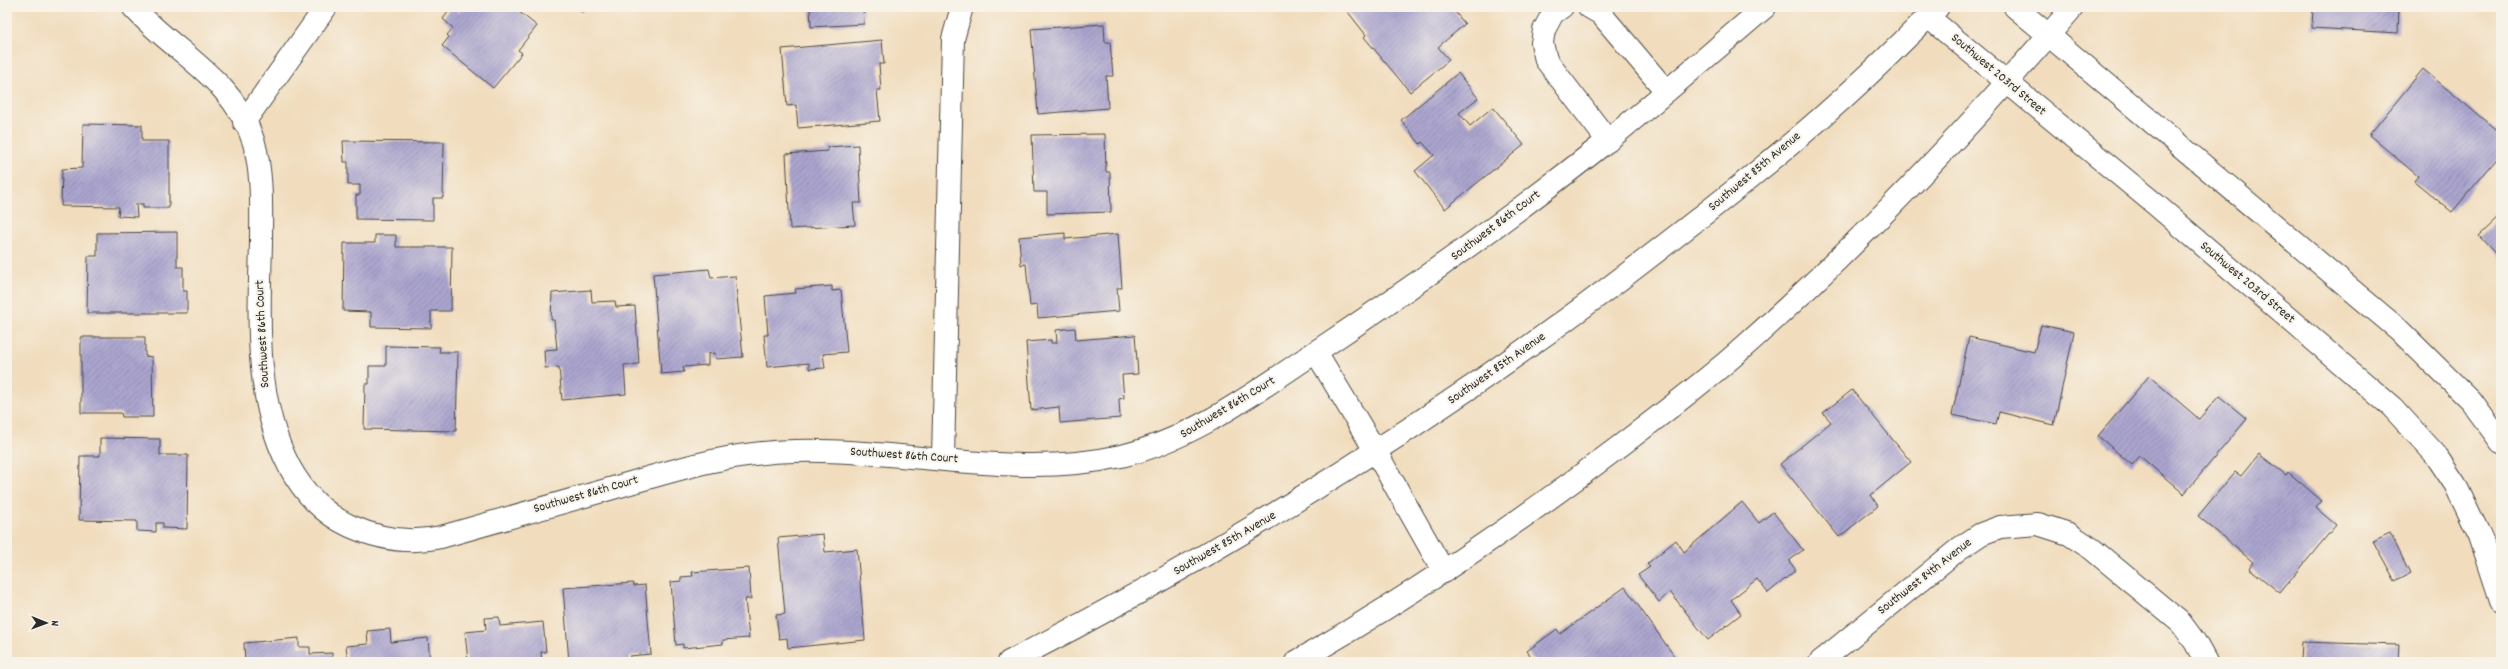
<svg xmlns="http://www.w3.org/2000/svg" width="2508" height="669" font-family="Dekko,sans-serif">
  <style>
    .building { fill: url(#building-hatch) }
    .lines { fill: none; stroke-linecap: round; stroke-linejoin: round }
    .minor-casing { stroke: #494641; stroke-width: 24 }
    .minor { stroke: #fff; stroke-width: 22 }
    .labels { text-anchor: middle; dominant-baseline: central; stroke-width: 4; stroke-linejoin: round; paint-order: stroke }
    .street-label { font-size: 13px; fill: #2b2b2b; stroke: #f7f3e8 }
  </style>
  <defs>
    <pattern id="building-hatch" width="6" height="6" patternUnits="userSpaceOnUse"><rect width="6" height="6" fill="#aba5cf"/><path d="M-1 1l2-2M0 6l6-6M5 7l2-2" fill="none" stroke="#8b87a8"/></pattern>
  </defs>
  <rect width="100%" height="100%" fill="#f7f3e8"/>
  <filter id="ink" filterUnits="userSpaceOnUse"><feTurbulence type="fractalNoise" baseFrequency=".025" numOctaves="2"/><feDisplacementMap in="SourceGraphic" scale="8" xChannelSelector="R" yChannelSelector="G"/><feConvolveMatrix kernelMatrix="1 2 1 2 8 2 1 2 1" color-interpolation-filters="sRGB"/></filter>
  <filter id="wash" filterUnits="userSpaceOnUse"><feTurbulence type="fractalNoise" baseFrequency=".012" numOctaves="4" result="noise"/><feDisplacementMap in="SourceGraphic" scale="16" xChannelSelector="R" yChannelSelector="G"/><feGaussianBlur stdDeviation="0.9" result="paint"/><feColorMatrix in="noise" values="0 0 0 0 0 0 0 0 0 0 0 0 0 0 0 0 0 1.4 0 .05"/><feComposite in="paint" operator="in"/></filter>
  <g filter="url(#wash)">
    <rect width="100%" height="100%" fill="#f1ddbe"/>
    <g id="blocks">
      <g class="building">
        <path d="M452 7 459 12 463 7H513L537 26 518 50 522 53 493 88 442 46 449 37 447 35 453 28 443 19Z"/>
        <path d="M575 7H586L582 12Z"/>
        <path d="M810 7H863L864 24 811 27Z"/>
        <path d="M1344 7H1451L1465 24 1438 47 1449 60 1410 92 1364 37 1366 35Z"/>
        <path d="M2313 7H2399L2398 33 2312 28Z"/>
        <path d="M1104 24 1105 42H1110L1113 76H1106L1108 108 1038 114 1031 29Z"/>
        <path d="M882 40 884 64H879L881 90H877L880 121 798 128 796 105 787 106 782 49Z"/>
        <path d="M2423 69 2501 134V154L2452 212 2414 181 2418 176 2369 135Z"/>
        <path d="M1458 73 1478 98 1459 113 1470 126 1493 107 1524 145 1445 209 1415 171 1434 155 1422 142 1420 144 1401 120Z"/>
        <path d="M83 124 142 125V141H169V208H143V204H136L137 217 118 216 119 207 61 206 62 169 82 168Z"/>
        <path d="M1105 134 1106 172H1110L1111 212 1047 214V192H1034L1032 135Z"/>
        <path d="M343 141 444 142 443 198H433V220L356 219V195H360V185H348V162H344Z"/>
        <path d="M858 145 861 203H853L855 225 790 229 786 154 828 151 827 147Z"/>
        <path d="M2501 215V260L2479 236Z"/>
        <path d="M177 232V267H183V291H187V313H87L88 256H97V233Z"/>
        <path d="M1065 233V239L1118 234 1122 288H1117L1119 311 1038 318 1037 305 1030 306 1026 264 1021 265 1019 237Z"/>
        <path d="M375 235H396V247H452L451 311H431V328L371 327V312L343 311 344 243H375Z"/>
        <path d="M709 269 711 278 735 276 743 357 716 359 715 353 708 354V365L683 367 684 372 661 374 653 274Z"/>
        <path d="M832 286V291L841 290 847 352 823 354 825 368 809 369V363L767 367 764 335H768L765 296 796 293 795 289Z"/>
        <path d="M591 290 592 302 615 301 616 307 635 306 639 364 624 365 626 394 562 400 559 367 545 368 544 350 557 349 554 320H551L552 293Z"/>
        <path d="M2041 325 2074 332 2054 425 1999 412 1996 424 1952 415 1969 337 2034 352Z"/>
        <path d="M1075 328 1076 340 1135 335 1138 374 1122 375 1124 398 1119 399 1120 418 1060 423 1059 407 1031 410 1026 342 1051 340V343H1057L1056 330Z"/>
        <path d="M81 337H145V356L152 357 153 417H122L121 413H81Z"/>
        <path d="M386 346 440 347 439 352H458L456 431 364 429 365 384H369V366H386Z"/>
        <path d="M2149 376 2199 419 2219 396 2247 419 2184 494 2140 456 2132 465 2098 436Z"/>
        <path d="M1852 390 1911 462 1871 495 1878 506 1839 537 1780 464 1831 422 1823 413Z"/>
        <path d="M100 438 160 439V455H188L187 529 163 528V523H156V532L137 531V521L79 520 80 456H100Z"/>
        <path d="M2259 454 2286 475 2288 472 2322 501 2316 508 2336 525 2280 593 2249 568 2253 562 2198 516 2235 472 2241 476Z"/>
        <path d="M1742 502 1759 523 1773 512 1803 550 1789 561 1796 570 1768 593 1757 579 1731 600 1741 614 1708 640 1670 592 1659 602 1638 575 1650 567 1647 564 1676 540 1684 552Z"/>
        <path d="M2390 533 2410 573 2395 581 2373 541Z"/>
        <path d="M823 534 825 552 857 549 865 640 788 648 787 638 779 639 776 615 785 614 778 538Z"/>
        <path d="M749 568 751 599H745L749 638 723 640V644L683 648V644L676 645 671 582 681 581V577L693 576 692 572Z"/>
        <path d="M633 583 634 586 645 585 651 654 630 656V662H599L598 660 569 662 563 588Z"/>
        <path d="M1625 587 1677 660 1535 662 1527 651 1557 629 1560 634Z"/>
        <path d="M499 617 500 626 543 622 546 652H541L542 662H468L465 632 486 630 485 618Z"/>
        <path d="M390 629 391 642 428 638 430 662H348L346 646 368 644 367 631Z"/>
        <path d="M299 638V647H310V654L332 653V662H245L244 643Z"/>
        <path d="M2302 642 2399 645 2398 662H2301Z"/>
      </g>
    </g>
  </g>
  <g filter="url(#ink)">
    <use href="#blocks" fill-opacity="0" stroke="#494641" stroke-width="1"/>
    <g class="lines">
      <g class="minor-casing">
        <g id="minor">
          <path d="M133 7C175 54 234 78 254 143 263 176 261 211 261 244 259 318 254 399 289 466 304 493 322 513 350 526 379 539 410 544 441 537 499 521 556 504 613 488 675 470 730 452 795 451 902 448 1016 480 1121 456 1194 439 1255 392 1317 351 1416 285 1513 216 1606 142 1660 98 1712 52 1765 7"/>
          <path d="M1562 7 1553 13 1544 30 1542 43 1546 60 1608 141"/>
          <path d="M1589 7 1601 14 1666 91"/>
          <path d="M2015 7 2398 329 2471 401 2501 442"/>
          <path d="M1928 17 2155 204 2392 407 2435 454 2455 484 2480 536 2501 600"/>
          <path d="M244 122 326 7"/>
          <path d="M1316 352 1376 452 1444 572"/>
          <path d="M943 458 953 39 962 7"/>
          <path d="M1009 662C1237 545 1454 409 1657 251 1728 196 1799 140 1864 79 1889 56 1913 31 1938 7"/>
          <path d="M1296 662C1408 598 1513 527 1616 449 1657 418 1698 387 1737 353 1857 247 1968 129 2073 7"/>
          <path d="M1820 662 1960 548 1981 534 2000 527 2038 524 2069 534 2092 549 2181 623 2195 642 2206 662"/>
        </g>
      </g>
      <use href="#minor" class="minor"/>
    </g>
  </g>
  <g class="labels">
    <g class="street-label">
      <text transform="translate(1998 75) rotate(40)">Southwest 203rd Street</text>
      <text transform="translate(1755 172) rotate(-40)">Southwest 85th Avenue</text>
      <text transform="translate(1496 226) rotate(-37)">Southwest 86th Court</text>
      <text transform="translate(2247 283) rotate(40)">Southwest 203rd Street</text>
      <text transform="translate(263 334) rotate(-93)">Southwest 86th Court</text>
      <text transform="translate(1497 369) rotate(-35)">Southwest 85th Avenue</text>
      <text transform="translate(1228 408) rotate(-31)">Southwest 86th Court</text>
      <text transform="translate(904 456) rotate(4)">Southwest 86th Court</text>
      <text transform="translate(586 495) rotate(-16)">Southwest 86th Court</text>
      <text transform="translate(1225 544) rotate(-30)">Southwest 85th Avenue</text>
      <text transform="translate(1925 577) rotate(-38)">Southwest 84th Avenue</text>
    </g>
  </g>
  <rect width="2508" height="669" fill="none" stroke="#f7f3e8" stroke-width="24"/>
  <g transform="translate(46 623) rotate(91)" stroke="#f7f3e8" stroke-width="3" paint-order="stroke">
  <path d="M0-3L7 15L0 10L-7 15Z" fill="#2b2b2b"/>
  <text y="-6" font-size="11" font-weight="bold" text-anchor="middle" fill="#2b2b2b">N</text>
  </g>
</svg>
